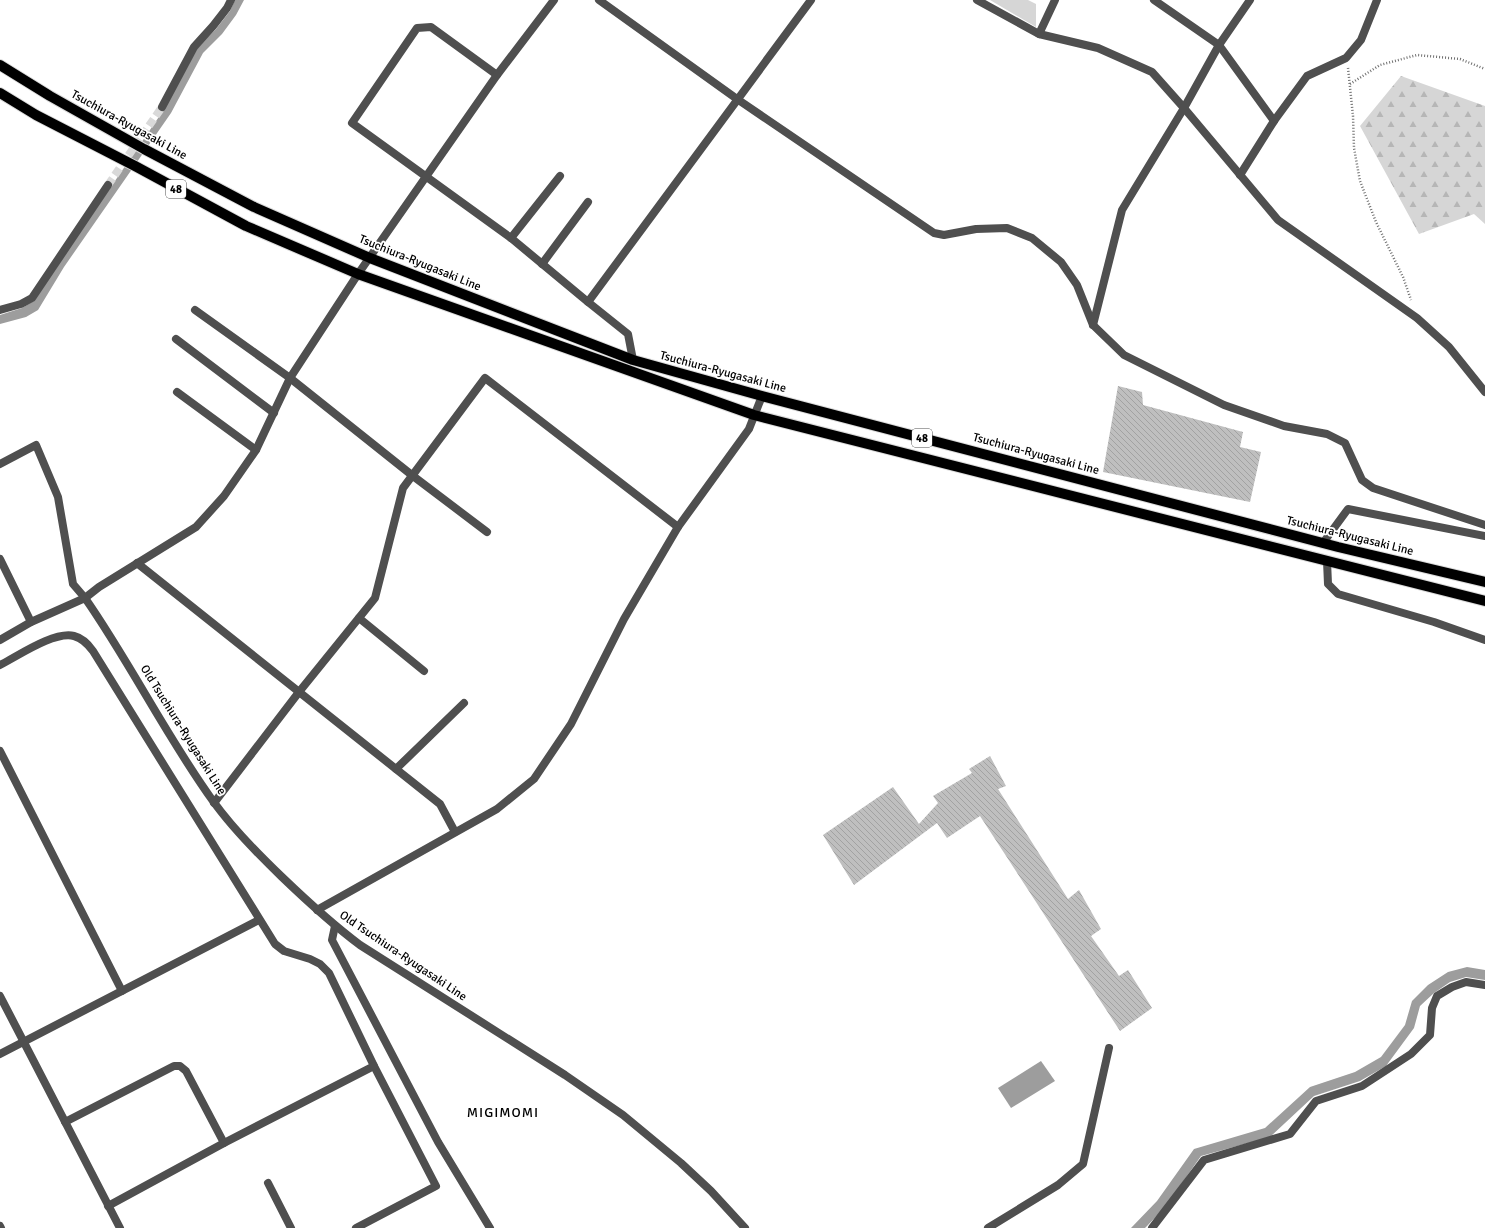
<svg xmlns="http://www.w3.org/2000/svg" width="1485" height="1228" font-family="Signika,sans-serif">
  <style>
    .forest { fill: url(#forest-firs) }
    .green { fill: #d6d6d6 }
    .water { fill: #9d9d9d }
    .building { fill: url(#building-back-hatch) }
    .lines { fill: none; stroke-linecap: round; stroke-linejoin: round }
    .minor-tunnel { stroke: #d9d9d9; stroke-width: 8; stroke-dasharray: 8 4; stroke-linecap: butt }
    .primary-casing { stroke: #dbdbdb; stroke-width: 12 }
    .path { stroke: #717171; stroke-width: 2.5; stroke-dasharray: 1 2; stroke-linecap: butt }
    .service { stroke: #4f4f4f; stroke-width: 8 }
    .minor { stroke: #4f4f4f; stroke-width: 8 }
    .tertiary { stroke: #4f4f4f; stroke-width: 8 }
    .primary { stroke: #000; stroke-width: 10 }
    .labels { text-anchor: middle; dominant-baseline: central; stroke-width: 3.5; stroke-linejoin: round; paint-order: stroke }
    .shield { fill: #fff; stroke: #4c4c4c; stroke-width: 1 }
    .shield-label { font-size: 11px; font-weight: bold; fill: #000 }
    .street-label { font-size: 12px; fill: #000; stroke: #fff }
    .quarter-label { font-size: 14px; letter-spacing: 1px; fill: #000; stroke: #fff }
  </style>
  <defs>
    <pattern id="forest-firs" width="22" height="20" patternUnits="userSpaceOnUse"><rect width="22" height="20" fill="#d6d6d6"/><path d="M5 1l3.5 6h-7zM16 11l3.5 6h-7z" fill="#b6b6b6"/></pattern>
    <pattern id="building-back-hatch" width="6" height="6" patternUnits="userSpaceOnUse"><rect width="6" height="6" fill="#bfbfbf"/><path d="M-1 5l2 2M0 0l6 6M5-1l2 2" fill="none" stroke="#a2a2a2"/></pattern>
  </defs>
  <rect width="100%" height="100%" fill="#fff"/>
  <path class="forest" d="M1401 76 1485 106V224L1474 214 1419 234 1360 126Z"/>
  <path class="green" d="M990 0H1028L1036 4V27Z"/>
  <g class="water">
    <path d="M235 0H244L236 15 222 34 203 53 171 113 64 267 38 310 26 317 0 324V315L22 308 34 301 58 264 165 108 197 49 216 29 230 11Z"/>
    <path d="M1467 967 1485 970V980L1466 977 1450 982 1434 993 1420 1006 1414 1028 1386 1066 1360 1081 1314 1096 1270 1137 1201 1156 1165 1207 1147 1226 1145 1228H1131L1157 1201 1194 1149 1265 1128 1310 1087 1355 1072 1381 1057 1405 1025 1412 1001 1428 985 1448 972Z"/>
    <path d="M1041 1061 1055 1081 1011 1108 998 1088Z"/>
  </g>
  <g class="building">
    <path d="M1118 386 1142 392 1143 405 1243 432 1240 447 1261 452 1250 502 1103 472Z"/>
    <path d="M990 756 1006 786 998 789 1068 899 1079 890 1101 929 1091 936 1119 976 1128 970 1152 1008 1120 1031 980 816 947 838 937 823 854 885 823 835 893 787 919 824 938 803 933 796 972 773 969 769Z"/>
  </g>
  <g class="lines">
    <path class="minor-tunnel" d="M108 185 162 107"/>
    <g class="primary-casing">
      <g id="primary">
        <path d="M0 65 50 96 144 149 254 207 370 258 633 360 762 396 1338 547 1485 582"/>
        <path d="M0 93 36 115 135 166 246 226 358 274 754 415 1485 601"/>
      </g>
    </g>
    <g class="path">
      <path d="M1348 68 1353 116 1354 148 1360 181 1376 222 1403 277 1411 300"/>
      <path d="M1350 84 1380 65 1417 55 1460 59 1485 69"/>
    </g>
    <g class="service">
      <path d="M511 238 560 176"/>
      <path d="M542 264 588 202"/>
      <path d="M176 339 274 413"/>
      <path d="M177 392 256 450"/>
      <path d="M359 618 424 671"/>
      <path d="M0 665C18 656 54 631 74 636 82 638 88 644 93 651L275 944 284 951 310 959 320 964 329 973 374 1066 436 1186 356 1228"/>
      <path d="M0 751 122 991"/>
      <path d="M396 769 464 703"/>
      <path d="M0 996 120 1228"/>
      <path d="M0 1054 259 920"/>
      <path d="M65 1122 174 1066H180L186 1071 224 1143"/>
      <path d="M268 1183 291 1228"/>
      <path d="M108 1206 224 1143 374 1066"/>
      <path d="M0 1226 1 1228"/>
    </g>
    <g class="minor">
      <path d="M599 0 737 99 934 233 944 235 976 229 1007 228 1032 238 1061 262 1077 285 1093 325 1124 355 1224 405 1284 426 1327 434 1345 443 1362 480 1373 488 1485 525"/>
      <path d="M977 0 1039 34 1098 48 1152 72 1184 108 1278 220 1417 318 1449 347 1485 392"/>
      <path d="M1154 0 1219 45 1274 121"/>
      <path d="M1039 34 1055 0"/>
      <path d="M497 75 431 27 417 28 352 123 511 238 588 302 811 0"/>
      <path d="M162 107 194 47 213 26 227 8 231 0"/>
      <path d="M1240 175 1274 121 1307 76 1346 58 1361 40 1377 0"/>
      <path d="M588 302 628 334 633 360"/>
      <path d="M0 310 21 304 32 298 108 185"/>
      <path d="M195 310 290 378 413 476 487 532"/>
      <path d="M1093 325 1122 210 1184 108 1219 45 1250 0"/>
      <path d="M0 464 36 445 58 497 73 584 85 598 99 587 196 527 224 496 256 450 290 378 358 274 497 75 554 0"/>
      <path d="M1323 543 1348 509 1485 536"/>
      <path d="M0 559 31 622"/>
      <path d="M1327 561 1328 584 1338 594 1434 622 1485 640"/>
      <path d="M137 563 440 804 455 832"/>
      <path d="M214 803 299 692 375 598 403 488 485 378 678 527"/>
      <path d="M317 910 497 809 534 779 571 724 624 619 678 527 749 429 762 396"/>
      <path d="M335 926 332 940 438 1142 490 1228"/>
      <path d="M988 1228 1058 1185 1083 1164 1109 1048"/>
      <path d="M1152 1228 1204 1160 1290 1134 1316 1101 1362 1086 1411 1054 1430 1035 1432 1008 1437 996 1452 987 1466 982 1485 985"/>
    </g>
    <path class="tertiary" d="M0 640 31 622 85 598C131 664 166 736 213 801 233 829 258 854 282 877 307 901 332 924 360 945L565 1075 623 1115 681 1163 711 1191 745 1228"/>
    <use href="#primary" class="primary"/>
  </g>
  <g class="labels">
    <g class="shield">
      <rect x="166" y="180" width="20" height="18" rx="3"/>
      <rect x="912" y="429" width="20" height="18" rx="3"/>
    </g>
    <g class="shield-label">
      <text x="176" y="189">48</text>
      <text x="922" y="438">48</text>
    </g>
    <g class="street-label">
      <text transform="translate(129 125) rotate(29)">Tsuchiura-Ryugasaki Line</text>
      <text transform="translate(420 263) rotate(22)">Tsuchiura-Ryugasaki Line</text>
      <text transform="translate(723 372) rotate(15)">Tsuchiura-Ryugasaki Line</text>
      <text transform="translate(1036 454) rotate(15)">Tsuchiura-Ryugasaki Line</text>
      <text transform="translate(1350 536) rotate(14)">Tsuchiura-Ryugasaki Line</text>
      <text transform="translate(183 730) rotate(58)">Old Tsuchiura-Ryugasaki Line</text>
      <text transform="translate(403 956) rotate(34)">Old Tsuchiura-Ryugasaki Line</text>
    </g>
    <g class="quarter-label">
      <text x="503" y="1112">MIGIMOMI</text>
    </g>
  </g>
</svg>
